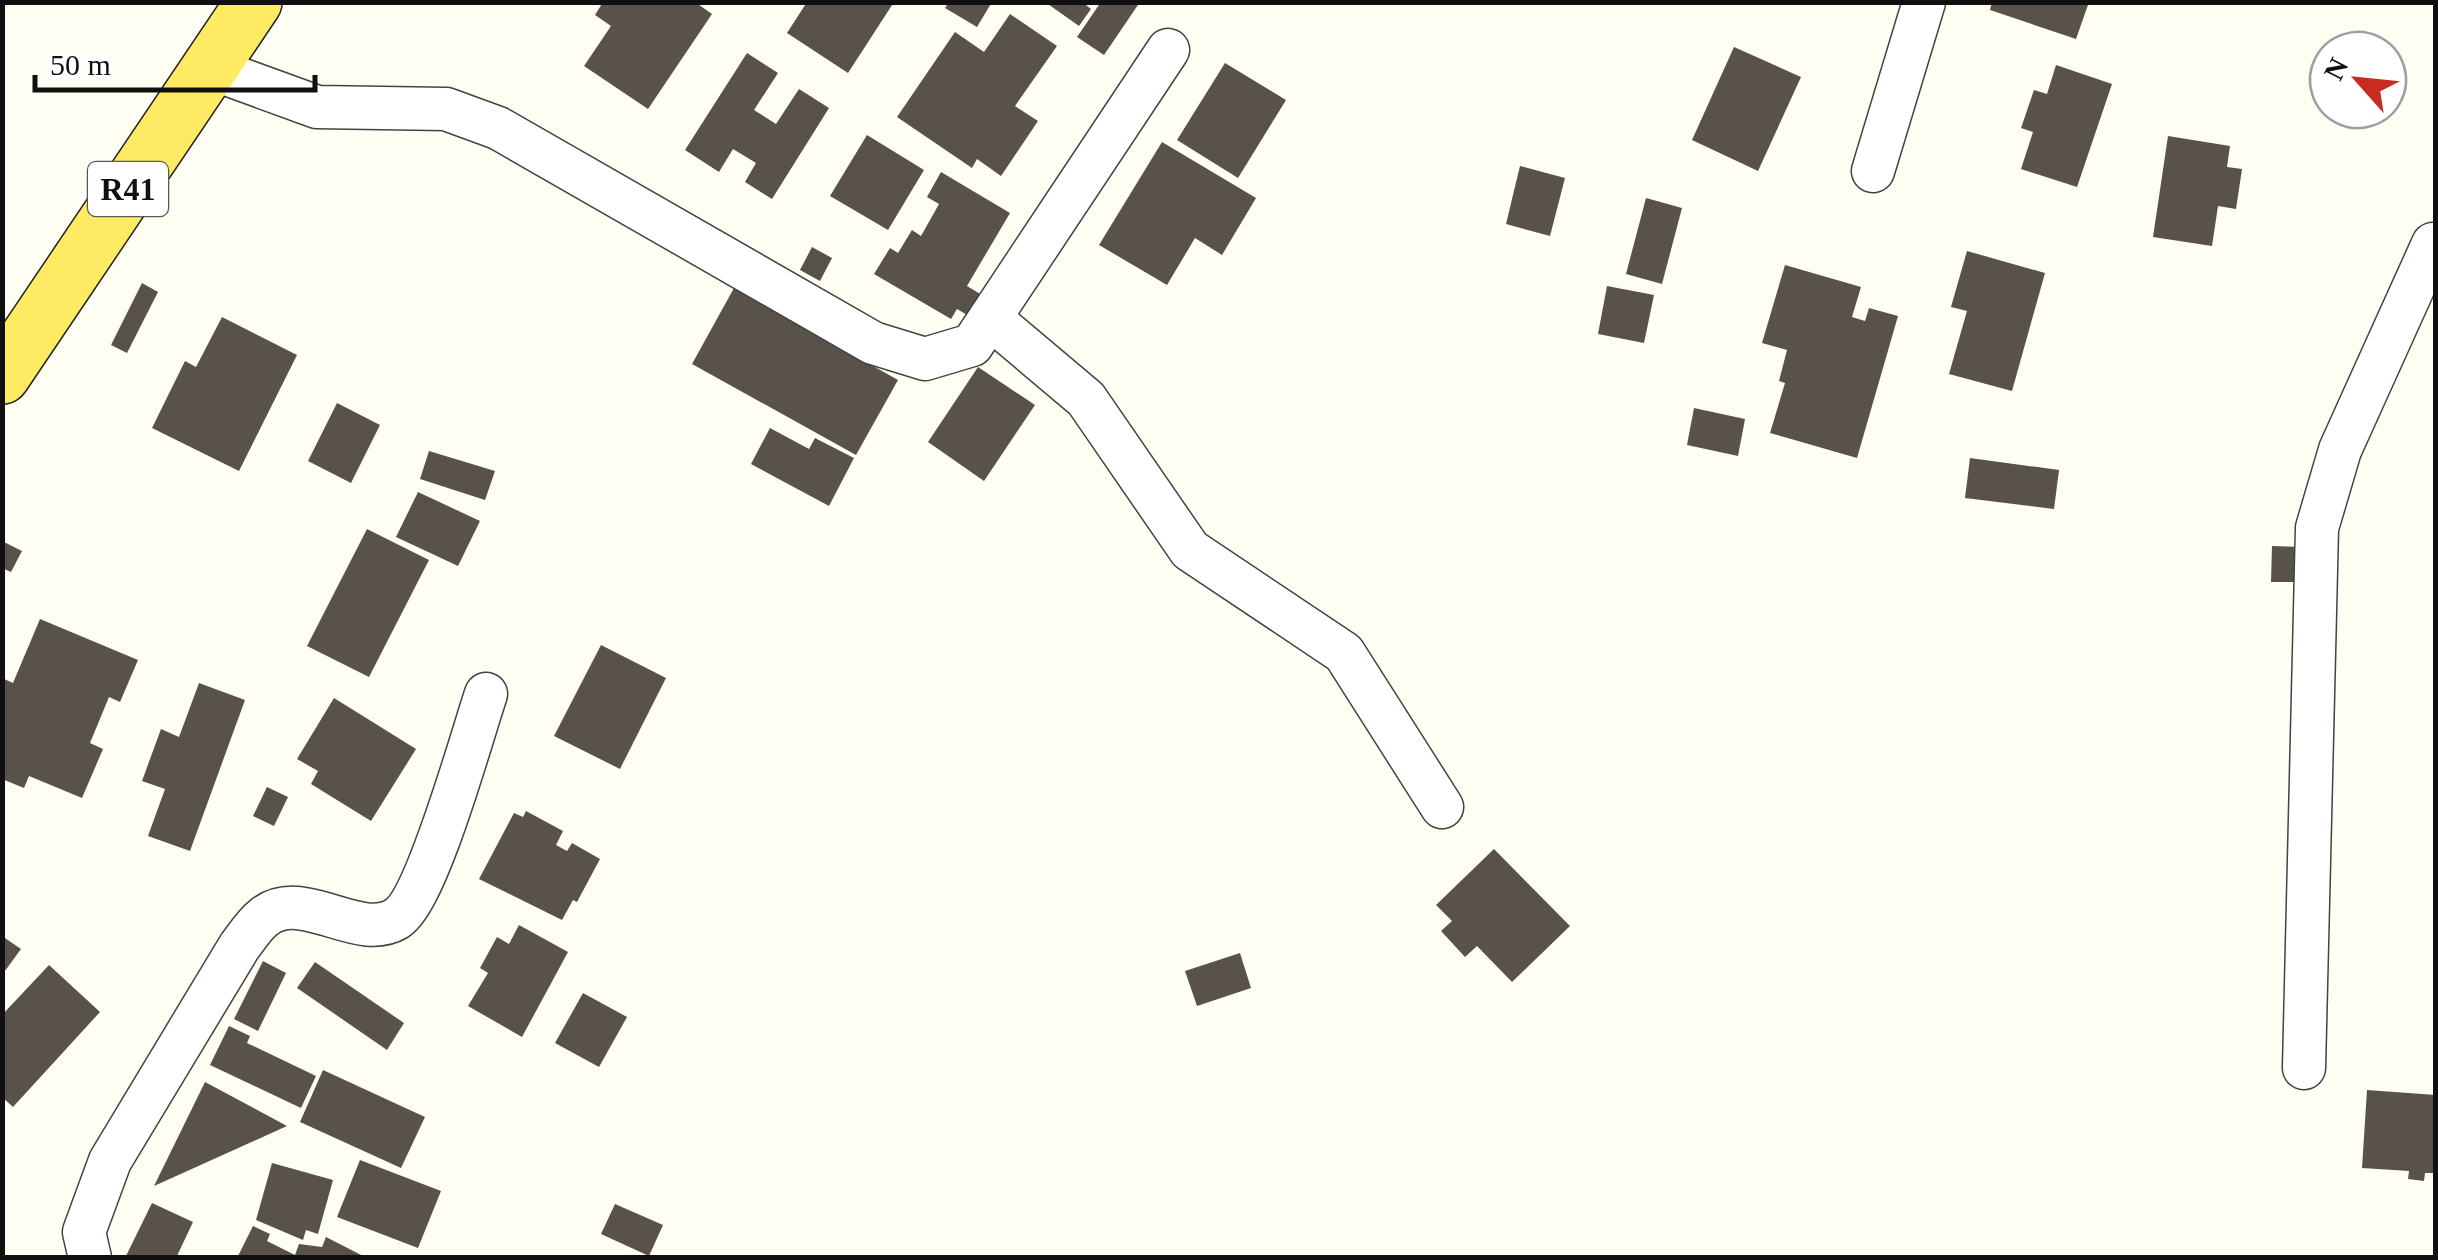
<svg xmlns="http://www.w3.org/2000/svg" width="2438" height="1260" font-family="'Times New Roman',serif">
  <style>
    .building { fill: #59524b }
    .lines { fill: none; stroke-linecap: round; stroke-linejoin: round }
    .minor-casing { stroke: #434343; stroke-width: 45 }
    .primary-casing { stroke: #212121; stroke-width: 58 }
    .minor { stroke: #fff; stroke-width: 42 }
    .primary { stroke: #ffeb63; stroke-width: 55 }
    .labels { text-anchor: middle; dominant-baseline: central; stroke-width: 10; stroke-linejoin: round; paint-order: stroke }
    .shield { fill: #fff; stroke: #585858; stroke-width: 2.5 }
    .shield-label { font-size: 32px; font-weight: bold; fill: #101010 }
  </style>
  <rect width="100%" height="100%" fill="#fffef3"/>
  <g class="building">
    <path d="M603 2H695L712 14 648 109 584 66 611 26 595 15Z"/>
    <path d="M807 2H894L848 73 787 33Z"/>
    <path d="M949 2H992L977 27 945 8Z"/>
    <path d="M1045 2H1082L1091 9 1079 26Z"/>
    <path d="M1101 2H1140L1104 55 1077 37Z"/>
    <path d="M1992 2H2089L2076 39 1990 10Z"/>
    <path d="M1010 14 1057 46 1015 106 1038 121 1001 176 977 159 972 168 897 117 955 32 984 52Z"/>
    <path d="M1734 47 1801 77 1758 171 1692 140Z"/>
    <path d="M747 53 778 73 754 110 776 124 799 89 829 108 772 199 745 182 756 163 733 149 719 172 685 150Z"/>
    <path d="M1225 63 1286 100 1238 178 1177 140Z"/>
    <path d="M2056 65 2112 84 2077 187 2021 169 2033 132 2021 128 2034 90 2047 94Z"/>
    <path d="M867 135 924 170 888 230 830 196Z"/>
    <path d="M2168 136 2230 146 2227 167 2242 169 2236 209 2218 206 2212 246 2153 237Z"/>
    <path d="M1162 142 1256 198 1222 255 1195 238 1167 285 1099 245Z"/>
    <path d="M1520 166 1565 178 1550 236 1506 224Z"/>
    <path d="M941 172 1010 213 967 286 982 295 969 316 957 309 951 319 874 274 890 248 898 253 912 230 921 236 939 204 927 197Z"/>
    <path d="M1646 198 1682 208 1662 284 1626 274Z"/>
    <path d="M812 247 832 258 820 281 800 270Z"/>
    <path d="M1967 251 2045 273 2012 391 1949 374 1967 311 1951 307Z"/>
    <path d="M1785 265 1861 287 1852 317 1865 321 1869 308 1898 316 1857 458 1770 433 1785 383 1779 381 1787 350 1762 343Z"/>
    <path d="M142 283 158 292 127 353 111 345Z"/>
    <path d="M1607 286 1654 295 1644 343 1598 334Z"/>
    <path d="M734 288 898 380 856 455 692 364Z"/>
    <path d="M222 317 297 355 239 471 152 428 185 361 196 367Z"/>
    <path d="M978 367 1035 405 984 481 928 442Z"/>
    <path d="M337 403 380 425 351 483 308 461Z"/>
    <path d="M1694 408 1745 419 1738 456 1687 445Z"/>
    <path d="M770 428 809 449 815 438 854 458 829 506 751 464Z"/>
    <path d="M429 451 495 471 485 500 420 479Z"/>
    <path d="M1970 458 2059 470 2054 509 1965 498Z"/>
    <path d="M418 492 480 521 458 566 396 537Z"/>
    <path d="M367 529 429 560 369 677 307 646Z"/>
    <path d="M2 541 22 551 11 572 2 568Z"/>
    <path d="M2272 546 2306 547V582H2271Z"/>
    <path d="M40 619 138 660 120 702 109 697 90 743 103 749 82 798 29 776 24 788 2 779V678L13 683Z"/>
    <path d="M601 645 666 678 620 769 554 736Z"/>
    <path d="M199 683 245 700 190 851 148 836 165 789 142 781 161 729 179 737Z"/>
    <path d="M334 698 416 749 371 821 311 784 318 771 297 759Z"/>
    <path d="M267 787 288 797 274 826 253 816Z"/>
    <path d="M526 811 563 831 556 845 567 851 572 843 600 859 577 902 573 900 562 920 479 879 514 813 523 817Z"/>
    <path d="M1494 849 1570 926 1512 982 1477 946 1465 957 1441 931 1452 921 1436 905Z"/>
    <path d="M519 925 568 952 522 1037 468 1006 488 973 480 968 497 937 509 944Z"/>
    <path d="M2 936 21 949 2 975Z"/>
    <path d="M1240 953 1251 988 1197 1006 1185 971Z"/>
    <path d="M263 961 286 973 258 1031 234 1019Z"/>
    <path d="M315 962 404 1023 387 1050 297 988Z"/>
    <path d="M49 965 100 1012 13 1107 2 1097V1015Z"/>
    <path d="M583 993 627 1017 599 1067 555 1043Z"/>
    <path d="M229 1026 250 1036 247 1043 316 1076 301 1108 210 1065Z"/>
    <path d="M323 1070 425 1117 401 1168 300 1122Z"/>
    <path d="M205 1082 287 1126 154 1186Z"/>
    <path d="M2367 1090 2436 1095V1173H2425L2424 1181 2408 1179 2409 1171 2362 1168Z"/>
    <path d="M360 1160 441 1191 418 1248 337 1217Z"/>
    <path d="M272 1163 333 1180 318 1234 306 1230 303 1240 256 1220Z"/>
    <path d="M152 1203 193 1222 176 1258H125Z"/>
    <path d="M615 1204 663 1225 649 1256 601 1234Z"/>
    <path d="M253 1226 270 1234 267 1241 295 1255 299 1244 322 1247 326 1237 367 1258H237Z"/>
  </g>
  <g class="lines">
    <g class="minor-casing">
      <g id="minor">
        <path d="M210 68 317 107 446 109 498 128 873 343 925 359 972 345 1168 50"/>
        <path d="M1873 171 1924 2"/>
        <path d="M990 318 1086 399 1190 550 1344 653 1442 807"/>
        <path d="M2304 1068 2317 528 2340 450 2433 244"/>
        <path d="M90 1258 84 1232 110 1161 239 947C246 938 254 925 263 918 301 886 357 942 396 919 427 901 472 735 486 694"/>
      </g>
    </g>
    <g class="primary-casing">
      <path id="primary" d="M2 376 254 2"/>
    </g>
    <use href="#minor" class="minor"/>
    <use href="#primary" class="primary"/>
  </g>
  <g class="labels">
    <rect class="shield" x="88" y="162" width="80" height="54" rx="8"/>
    <g class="shield-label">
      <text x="128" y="189">R41</text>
    </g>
  </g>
  <rect width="2438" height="1260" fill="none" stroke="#101010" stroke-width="10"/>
  <g transform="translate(2358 80) rotate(297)"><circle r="48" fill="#ffffff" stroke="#9f9f9f" stroke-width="2.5"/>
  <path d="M0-8L18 38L0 25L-18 38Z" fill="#c82b1f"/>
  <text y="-15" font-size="28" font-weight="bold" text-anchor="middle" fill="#101010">N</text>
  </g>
  <path d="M35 75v15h280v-15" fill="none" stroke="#101010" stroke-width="5"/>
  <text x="50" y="75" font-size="30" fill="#101010" stroke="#ffffff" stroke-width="8" paint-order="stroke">50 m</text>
</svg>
